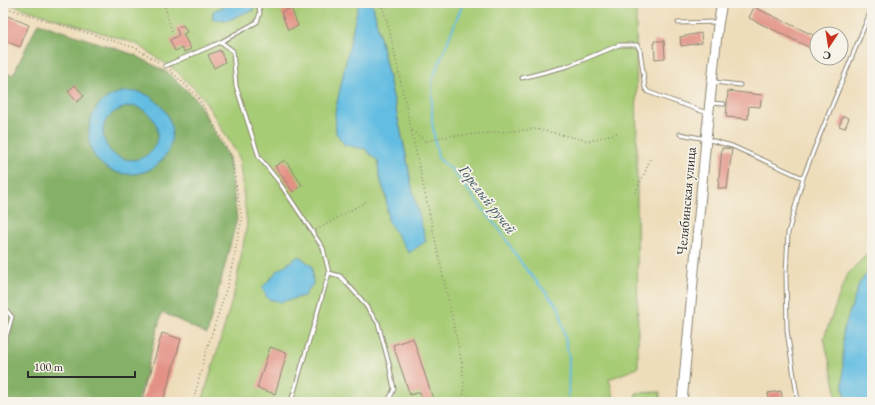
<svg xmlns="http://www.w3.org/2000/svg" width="875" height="405" font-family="'EB Garamond',serif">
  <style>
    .green { fill: #a7cc76; stroke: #697c50 }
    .forest { fill: #85b067; stroke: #586e49 }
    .water { fill: #64bde2; stroke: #487486; fill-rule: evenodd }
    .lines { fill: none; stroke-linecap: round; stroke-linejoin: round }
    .stream { stroke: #64bde2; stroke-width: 2 }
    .building { fill: #e39185 }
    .lane-casing { stroke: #8c8472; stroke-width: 5 }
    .secondary-casing { stroke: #8c8472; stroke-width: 11 }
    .path { stroke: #8c8472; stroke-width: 1.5; stroke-dasharray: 1 3; stroke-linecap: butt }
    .lane { stroke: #fff; stroke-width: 3 }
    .secondary { stroke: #fff; stroke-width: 9 }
    .labels { text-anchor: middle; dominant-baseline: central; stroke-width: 3.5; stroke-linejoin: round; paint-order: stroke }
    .street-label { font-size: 14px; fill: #2b2b2b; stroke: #f7f3e8 }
    .water-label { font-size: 15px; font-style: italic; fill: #3c5762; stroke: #f7f3e8 }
  </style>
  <rect width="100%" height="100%" fill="#f7f3e8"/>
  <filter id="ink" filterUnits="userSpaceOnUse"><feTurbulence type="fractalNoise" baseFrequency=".025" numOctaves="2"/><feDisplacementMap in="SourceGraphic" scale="8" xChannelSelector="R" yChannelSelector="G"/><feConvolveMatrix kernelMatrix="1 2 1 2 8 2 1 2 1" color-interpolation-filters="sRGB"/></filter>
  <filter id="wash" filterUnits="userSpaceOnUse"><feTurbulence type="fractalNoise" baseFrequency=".012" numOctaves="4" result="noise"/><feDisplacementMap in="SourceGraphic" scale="16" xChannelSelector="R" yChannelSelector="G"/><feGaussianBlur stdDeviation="0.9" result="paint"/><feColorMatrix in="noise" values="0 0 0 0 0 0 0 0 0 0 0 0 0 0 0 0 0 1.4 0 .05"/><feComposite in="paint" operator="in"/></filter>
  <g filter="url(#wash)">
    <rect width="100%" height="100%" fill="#eeddba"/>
    <g class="green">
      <path d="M6 3H232L213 11V20H229L241 14 253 11V3H362L358 6 345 145 365 149 378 161 379 176 386 196 388 221 412 188 406 155 373 6 369 3H636L638 368 609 379 615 402H202L235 290 247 224 239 157 202 96 175 70 137 44Z"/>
      <path d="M872 249V267L859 284 843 388 848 402H836L835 386 824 338 846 276Z"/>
      <path d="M660 392V402H635L636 393Z"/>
    </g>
    <path class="forest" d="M38 23 135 55 168 73 196 99 229 158 237 219 207 334 162 312 138 402H3V72L13 75Z"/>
    <g class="water">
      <path d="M232 3H253V11L241 14 229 20H213V11Z"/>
      <path d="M362 3H369L373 6 406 155 412 188 426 241 409 253 388 221 386 196 379 176 378 161 365 149 345 145 336 133 335 112 358 6Z"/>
      <path d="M121 92C126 92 131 91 136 92 144 92 152 97 157 102 186 128 170 173 131 174 118 175 104 169 96 158 83 140 88 110 107 98 111 96 116 94 121 92ZM135 106C177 122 153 170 122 158 114 156 109 151 106 144 96 122 113 107 135 106Z"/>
      <path d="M299 256 312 266 313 284 304 296 281 302 268 299 262 288 278 270Z"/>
      <path d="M872 267V402H848L843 388V332L859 284Z"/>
    </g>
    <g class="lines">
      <path class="stream" d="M463 3 432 81V122L438 158 452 170 502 233 520 262 559 308 569 357 568 402"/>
    </g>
    <g id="blocks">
      <g class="building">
        <path d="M754 7 817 37V51L749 18Z"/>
        <path d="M291 8 298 26 288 30 281 12Z"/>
        <path d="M3 14 29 25 20 47 3 40Z"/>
        <path d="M183 25 187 32 183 34 191 49 184 52 182 48 175 51 170 40 179 35 176 28Z"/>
        <path d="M701 33 702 43 681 46 680 37Z"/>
        <path d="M654 41H664L665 58 655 59Z"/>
        <path d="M220 50 225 62 214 68 208 55Z"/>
        <path d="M75 85 84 96 77 102 68 91Z"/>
        <path d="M728 91 762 95 760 107 749 106 748 119 726 117Z"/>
        <path d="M843 116 849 118 845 128 839 126Z"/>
        <path d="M722 148 732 149 727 189 718 188Z"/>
        <path d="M285 160 302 185 293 192 275 166Z"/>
        <path d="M162 333 181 339 163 402H142Z"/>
        <path d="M413 338 434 402H423L420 392 410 395 393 345Z"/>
        <path d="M270 347 287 353 275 394 257 388Z"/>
        <path d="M781 391 783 402H769L768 393Z"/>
      </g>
    </g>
  </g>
  <g filter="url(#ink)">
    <use href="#blocks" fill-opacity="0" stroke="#8c8472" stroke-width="1"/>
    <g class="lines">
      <g class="lane-casing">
        <g id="lane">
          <path d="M678 23 717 22"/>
          <path d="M221 42 257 22 260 13 258 3"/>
          <path d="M165 66 221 42 233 51 236 86 259 157 279 182 323 248 329 273 291 402"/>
          <path d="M522 78 568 66 619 45H637L640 50 645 88 648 92 707 113"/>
          <path d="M714 82 740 85"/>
          <path d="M710 103 724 104"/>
          <path d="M680 134 706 139 732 146 803 178"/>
          <path d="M329 273 340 276 361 299 378 323 389 364 394 389 388 402"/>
          <path d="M3 306 12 317 3 347"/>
          <path d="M798 402 787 331 786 274 788 233 803 178 815 147 872 8"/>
        </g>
      </g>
      <g class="secondary-casing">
        <path id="secondary" d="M682 402 706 139 718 25 722 3"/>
      </g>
      <g class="path">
        <path d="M164 3 172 32"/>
        <path d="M381 3 389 28 462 363 464 388 463 402"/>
        <path d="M3 7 136 48 160 63"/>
        <path d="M170 70 198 97 231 156 242 219 228 284 205 355 193 402"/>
        <path d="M412 130 426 142 441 137 536 129 590 141 619 132"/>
        <path d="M635 193 646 170 651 156"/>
        <path d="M316 230 367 201"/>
      </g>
      <use href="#lane" class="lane"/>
      <use href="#secondary" class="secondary"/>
    </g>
  </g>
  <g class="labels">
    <g class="street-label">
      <text transform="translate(686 201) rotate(-85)">Челябинская улица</text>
    </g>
    <g class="water-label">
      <text transform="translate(488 199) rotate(52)">Горелый ручей</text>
    </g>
  </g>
  <rect width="875" height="405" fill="none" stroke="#f7f3e8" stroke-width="16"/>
  <g transform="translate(829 46) rotate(192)"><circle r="19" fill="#f7f3e8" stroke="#a5a39c"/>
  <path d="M0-3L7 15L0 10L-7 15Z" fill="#c8321e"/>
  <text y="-6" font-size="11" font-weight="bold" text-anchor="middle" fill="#2b2b2b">С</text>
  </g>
  <path d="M28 371v6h107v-6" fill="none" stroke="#2b2b2b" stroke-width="2"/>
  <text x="34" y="371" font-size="12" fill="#2b2b2b" stroke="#f7f3e8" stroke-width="3" paint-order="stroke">100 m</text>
</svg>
